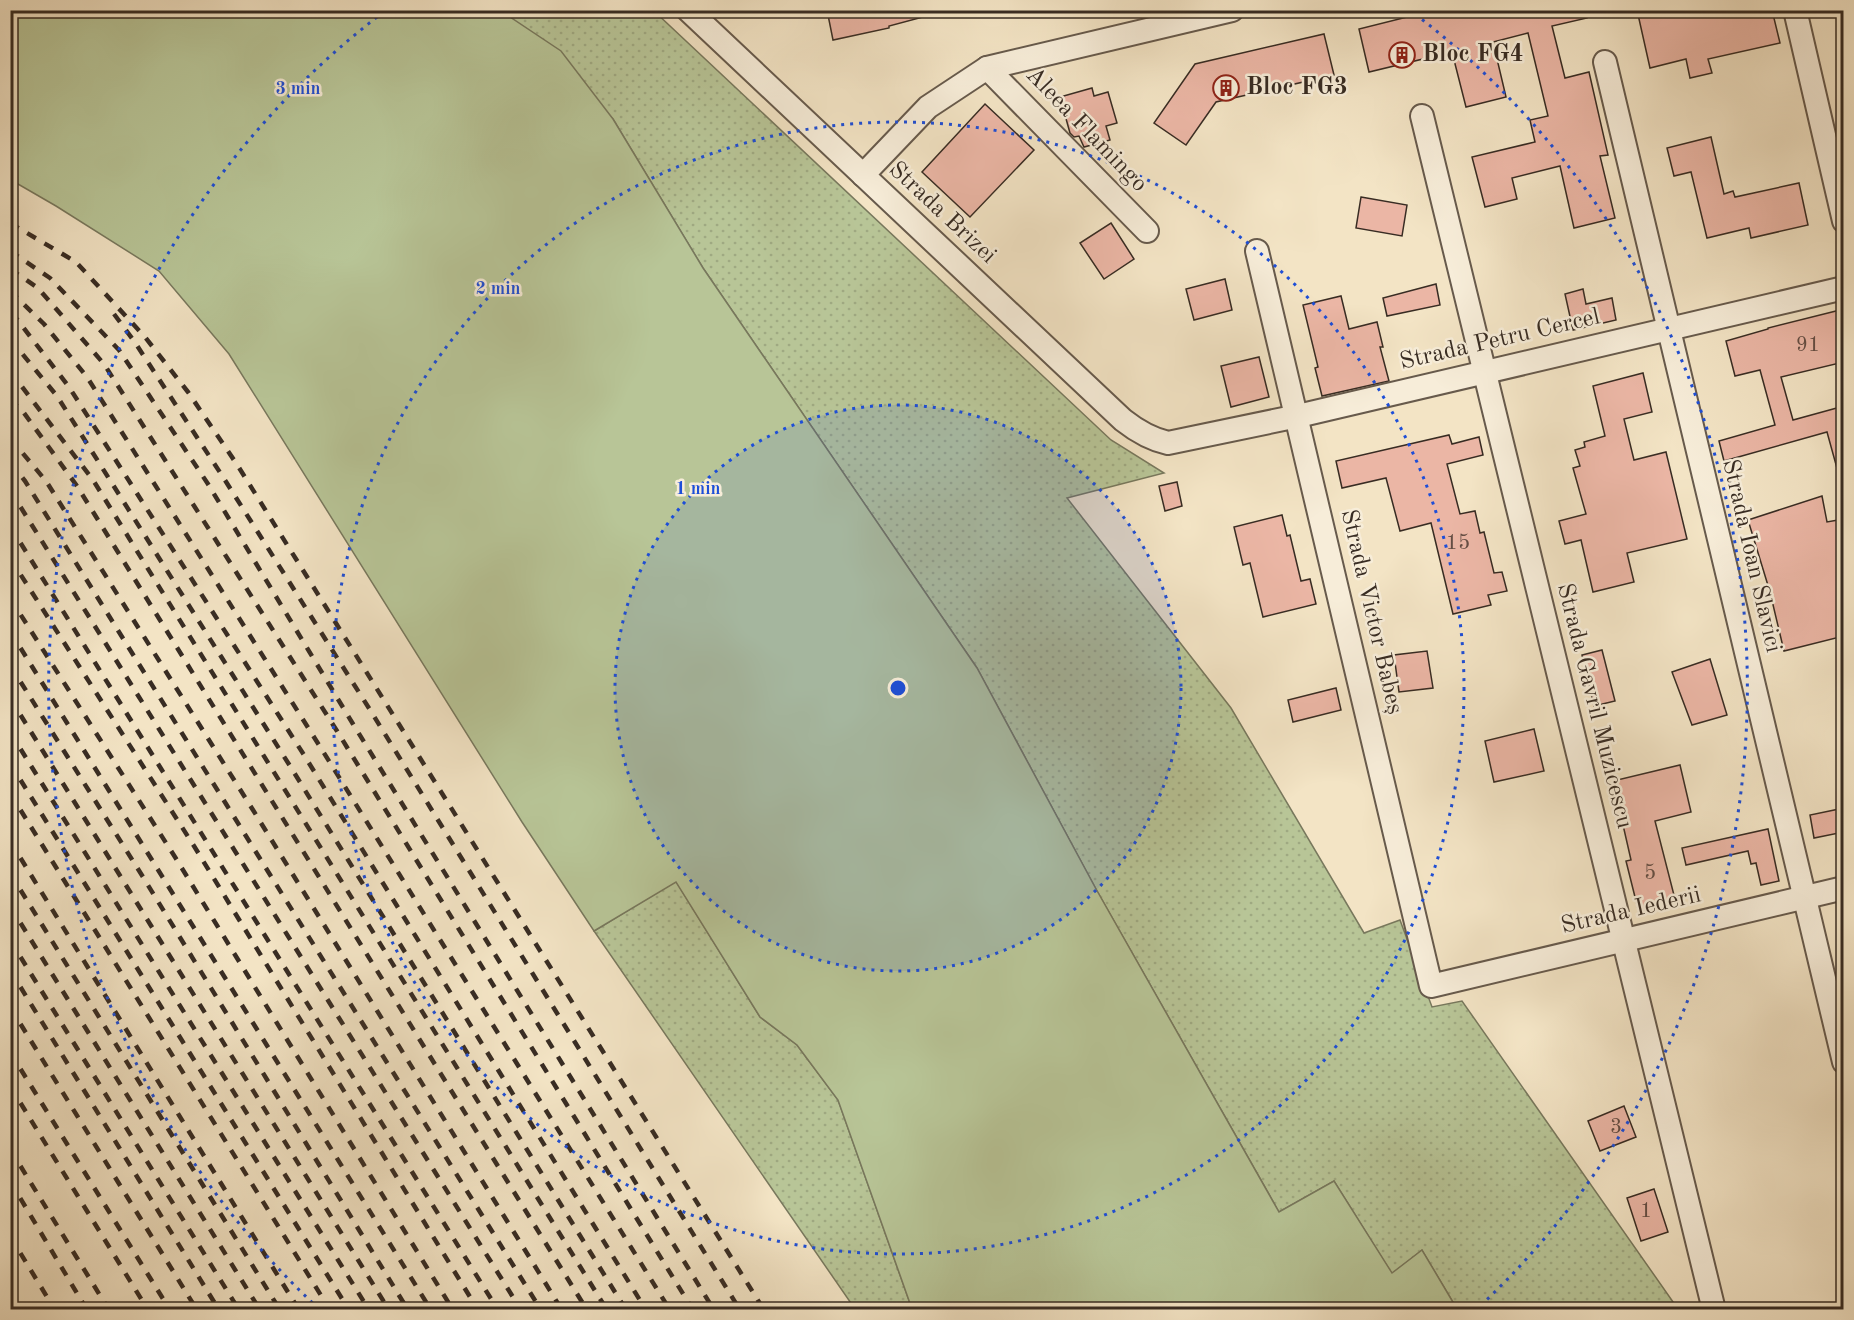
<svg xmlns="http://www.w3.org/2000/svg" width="1854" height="1320" font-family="'Old Standard TT',serif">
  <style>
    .grass { fill: url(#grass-dots); stroke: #78785d; stroke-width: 1.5 }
    .garden { fill: #b8c597; stroke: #78785d; stroke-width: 1.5 }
    .building { fill: #ebb6a5; stroke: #382c23; stroke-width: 1.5 }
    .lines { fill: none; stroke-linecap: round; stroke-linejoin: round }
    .minor-casing { stroke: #675a4c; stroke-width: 26 }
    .minor { stroke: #f7edd9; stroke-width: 22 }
    .rail { stroke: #382c23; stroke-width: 4.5; stroke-dasharray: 10 10; stroke-linecap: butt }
    .ring { fill: none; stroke: #1d4ed8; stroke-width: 3; stroke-dasharray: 3 6 }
    .labels { text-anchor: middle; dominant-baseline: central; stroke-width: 5; stroke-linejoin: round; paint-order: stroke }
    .number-label { font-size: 21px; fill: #654e44 }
    .poi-label { font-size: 24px; font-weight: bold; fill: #382c23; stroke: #f7edd9; text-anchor: start }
    .street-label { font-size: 24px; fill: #382c23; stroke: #f7edd9 }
    .centre { fill: #1d4ed8; stroke: #f7edd9; stroke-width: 3 }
    .ring-label { font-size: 18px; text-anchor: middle; font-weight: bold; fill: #1d4ed8; stroke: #f7edd9; stroke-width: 5; stroke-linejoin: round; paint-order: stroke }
  </style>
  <defs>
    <pattern id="grass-dots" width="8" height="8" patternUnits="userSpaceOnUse" patternTransform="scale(1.5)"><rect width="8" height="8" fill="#b8c597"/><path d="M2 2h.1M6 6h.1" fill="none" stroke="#9fa982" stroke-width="1.8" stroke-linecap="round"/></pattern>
  </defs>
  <rect width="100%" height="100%" fill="#f3e4c5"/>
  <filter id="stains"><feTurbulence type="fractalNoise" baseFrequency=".00333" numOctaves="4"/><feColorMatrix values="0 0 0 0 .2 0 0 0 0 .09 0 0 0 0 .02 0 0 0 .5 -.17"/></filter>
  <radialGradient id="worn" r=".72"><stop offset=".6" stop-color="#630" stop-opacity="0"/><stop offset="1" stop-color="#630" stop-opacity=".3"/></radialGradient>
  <g class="grass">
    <path d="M501 11H654L1111 440 1164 473 1067 498 1231 708 1364 933 1400 920 1432 1007 1462 1001 1678 1309H1457L1422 1250 1392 1274 1334 1181 1279 1212 1096 889 977 668 703 268 613 119Z"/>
    <path d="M676 881 760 1017 797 1045 838 1100 912 1309H855L594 931Z"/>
  </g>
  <path class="garden" d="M11 10 501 11 561 51 613 119 703 268 977 668 1096 889 1279 1212 1334 1181 1392 1273 1422 1250 1457 1309H912L838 1100 797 1045 760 1017 676 882 594 931 522 822 229 354 159 271 56 206 11 180Z"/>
  <g class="building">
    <path d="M827 10H922L923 17 889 26V28L833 40Z"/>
    <path d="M1435 10H1586L1587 18 1552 26 1565 78 1589 72 1608 155 1600 156 1615 218 1574 228 1560 166 1512 178 1517 199 1485 207 1472 157 1535 142 1530 120 1548 116 1528 33 1493 42 1506 97 1466 107 1452 52 1369 72 1359 29Z"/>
    <path d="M1637 10H1772L1780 43 1708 59 1712 73 1690 78 1686 59 1650 68Z"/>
    <path d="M1324 34 1334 75 1216 102 1186 145 1154 123 1195 64Z"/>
    <path d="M1092 88 1094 96 1108 92 1117 123 1106 126 1110 140 1084 147 1079 136 1074 137 1070 133 1060 97Z"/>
    <path d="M985 104 1034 150 970 217 922 172Z"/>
    <path d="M1711 137 1724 194 1733 191 1735 197 1799 183 1808 225 1751 238 1749 228 1707 238 1691 172 1674 176 1667 148Z"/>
    <path d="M1361 197 1407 205 1402 236 1356 228Z"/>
    <path d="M1111 223 1134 259 1104 279 1080 243Z"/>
    <path d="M1225 279 1232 310 1194 320 1186 289Z"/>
    <path d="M1436 284 1440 305 1387 316 1383 298Z"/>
    <path d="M1583 289 1586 304 1612 298 1616 320 1573 330 1565 294Z"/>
    <path d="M1341 296 1349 329 1377 322 1383 347H1380L1389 381 1322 396 1315 368 1318 367 1303 305Z"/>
    <path d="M1844 309V362L1781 377 1793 420 1844 406V471L1838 472 1827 432 1724 461 1719 441 1775 425 1760 370 1735 376 1726 341 1768 329V328Z"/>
    <path d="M1259 357 1269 397 1231 407 1221 366Z"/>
    <path d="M1643 373 1652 412 1624 419 1634 460 1666 452 1687 539 1627 553 1634 582 1593 592 1581 540 1565 544 1559 521 1586 514 1573 468 1580 466 1575 450 1585 447 1584 442 1605 436 1593 386Z"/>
    <path d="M1449 435 1452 444 1479 437 1483 455 1447 464 1460 514 1475 511 1480 533 1484 532 1494 573 1502 572 1507 591 1488 595 1491 605 1453 614 1431 523 1400 531 1386 478 1342 488 1336 461Z"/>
    <path d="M1177 482 1182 506 1165 511 1159 486Z"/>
    <path d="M1822 496 1827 522 1844 519V636L1784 651 1770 592 1748 520Z"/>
    <path d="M1282 515 1287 536 1290 535 1301 581 1310 579 1316 604 1263 617 1250 563 1243 565 1234 527Z"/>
    <path d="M1602 650 1615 701 1594 706 1582 655Z"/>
    <path d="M1427 651 1433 688 1399 692 1394 655Z"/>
    <path d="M1710 659 1727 715 1692 725 1672 672Z"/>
    <path d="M1336 688 1341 710 1293 722 1288 700Z"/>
    <path d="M1534 729 1544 771 1494 782 1485 741Z"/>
    <path d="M1680 765 1691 812 1655 821 1676 903 1639 913 1626 861 1631 860 1613 781Z"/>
    <path d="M1844 808V832L1814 838 1810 815Z"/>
    <path d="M1768 829 1779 881 1761 885 1756 863 1751 864 1748 851 1686 865 1682 848Z"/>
    <path d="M1624 1106 1636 1137 1600 1151 1588 1121Z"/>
    <path d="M1654 1189 1668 1232 1641 1241 1627 1198Z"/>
  </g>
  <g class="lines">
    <g class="minor-casing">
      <g id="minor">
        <path d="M688 10 1123 420C1137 431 1150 439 1168 443L1298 416 1844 288"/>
        <path d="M1795 10 1844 221"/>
        <path d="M1605 62 1844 1062"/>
        <path d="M987 68 1147 231"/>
        <path d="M1422 116 1714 1310"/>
        <path d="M863 175 928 107 987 68 1232 10"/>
        <path d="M1257 251 1431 986 1844 888"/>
      </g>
    </g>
    <use href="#minor" class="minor"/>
    <g class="rail">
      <path d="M10 223 76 262 145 337 188 392 238 466 764 1310"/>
      <path d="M10 251 50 278 119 350 208 484 353 724 714 1310"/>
      <path d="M10 269 38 288 104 364 337 731 693 1310"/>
      <path d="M10 291 44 324 87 377 319 745 670 1310"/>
      <path d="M10 314 16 318 69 387 304 755 646 1310"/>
      <path d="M114 314 134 341 223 477 372 713 740 1310"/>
      <path d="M10 339 57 396 290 766 626 1310"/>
      <path d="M10 371 93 480 607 1310"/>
      <path d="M10 399 24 413 77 486 587 1310"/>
      <path d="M10 438 46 481 253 810 562 1310"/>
      <path d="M10 462 25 481 541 1310"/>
      <path d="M10 490 521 1310"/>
      <path d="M10 526 498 1310"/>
      <path d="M10 558 194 846 478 1310"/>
      <path d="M10 598 175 857 453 1310"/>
      <path d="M10 631 431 1310"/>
      <path d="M10 665 143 877 408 1310"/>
      <path d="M10 698 389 1310"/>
      <path d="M10 732 369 1310"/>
      <path d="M10 763 349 1310"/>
      <path d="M10 793 330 1310"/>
      <path d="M10 841 299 1310"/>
      <path d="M10 873 280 1310"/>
      <path d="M10 906 260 1310"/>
      <path d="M10 940 239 1310"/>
      <path d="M10 970 219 1310"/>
      <path d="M10 1007 197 1310"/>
      <path d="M10 1052 170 1310"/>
      <path d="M10 1086 148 1310"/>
      <path d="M10 1149 109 1310"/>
      <path d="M10 1181 87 1310"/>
      <path d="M10 1236 55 1310"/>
    </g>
  </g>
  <circle cx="898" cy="688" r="283" fill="#1d4ed8" fill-opacity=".12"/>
  <g class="ring">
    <circle cx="898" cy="688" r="283"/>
    <circle cx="898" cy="688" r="566"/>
    <path d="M319 1309A849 849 0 0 1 381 14M1415 14A849 849 0 0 1 1477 1309"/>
  </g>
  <defs>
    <g id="building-ring" transform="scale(1.35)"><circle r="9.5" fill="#f7edd9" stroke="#8f2418" stroke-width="1.5"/><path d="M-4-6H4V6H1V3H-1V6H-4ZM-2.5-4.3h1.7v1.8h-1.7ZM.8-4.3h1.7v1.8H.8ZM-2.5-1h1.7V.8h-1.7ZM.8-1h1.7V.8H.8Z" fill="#8f2418"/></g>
  </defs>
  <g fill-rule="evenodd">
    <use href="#building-ring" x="1402" y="55"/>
    <use href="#building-ring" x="1226" y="88"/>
  </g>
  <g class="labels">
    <g class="number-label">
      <text x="1808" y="345">91</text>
      <text x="1458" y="543">15</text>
      <text x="1650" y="873">5</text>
      <text x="1616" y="1127">3</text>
      <text x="1646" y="1211">1</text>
    </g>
    <g class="poi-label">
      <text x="1422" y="55">Bloc FG4</text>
      <text x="1246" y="88">Bloc FG3</text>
    </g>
    <g class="street-label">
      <text transform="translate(1086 130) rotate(46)">Aleea Flamingo</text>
      <text transform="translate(942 213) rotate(43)">Strada Brizei</text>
      <text transform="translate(1500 340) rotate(-13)">Strada Petru Cercel</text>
      <text transform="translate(1751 556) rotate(77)">Strada Ioan Slavici</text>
      <text transform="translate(1371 612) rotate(77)">Strada Victor Babeș</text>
      <text transform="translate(1594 706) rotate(76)">Strada Gavril Muzicescu</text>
      <text transform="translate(1631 911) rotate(-13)">Strada Iederii</text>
    </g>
  </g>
  <circle cx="898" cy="688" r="9" class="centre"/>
  <g class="ring-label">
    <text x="298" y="94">3 min</text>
    <text x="498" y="294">2 min</text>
    <text x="698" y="494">1 min</text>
  </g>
  <rect width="1854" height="1320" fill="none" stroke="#f3e4c5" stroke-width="36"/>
  <rect x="12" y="12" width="1830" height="1296" fill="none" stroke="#382c23" stroke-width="3"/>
  <rect x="18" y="18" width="1818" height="1284" fill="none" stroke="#382c23" stroke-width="1.5"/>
  <rect width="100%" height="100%" filter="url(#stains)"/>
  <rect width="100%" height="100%" fill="url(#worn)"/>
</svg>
